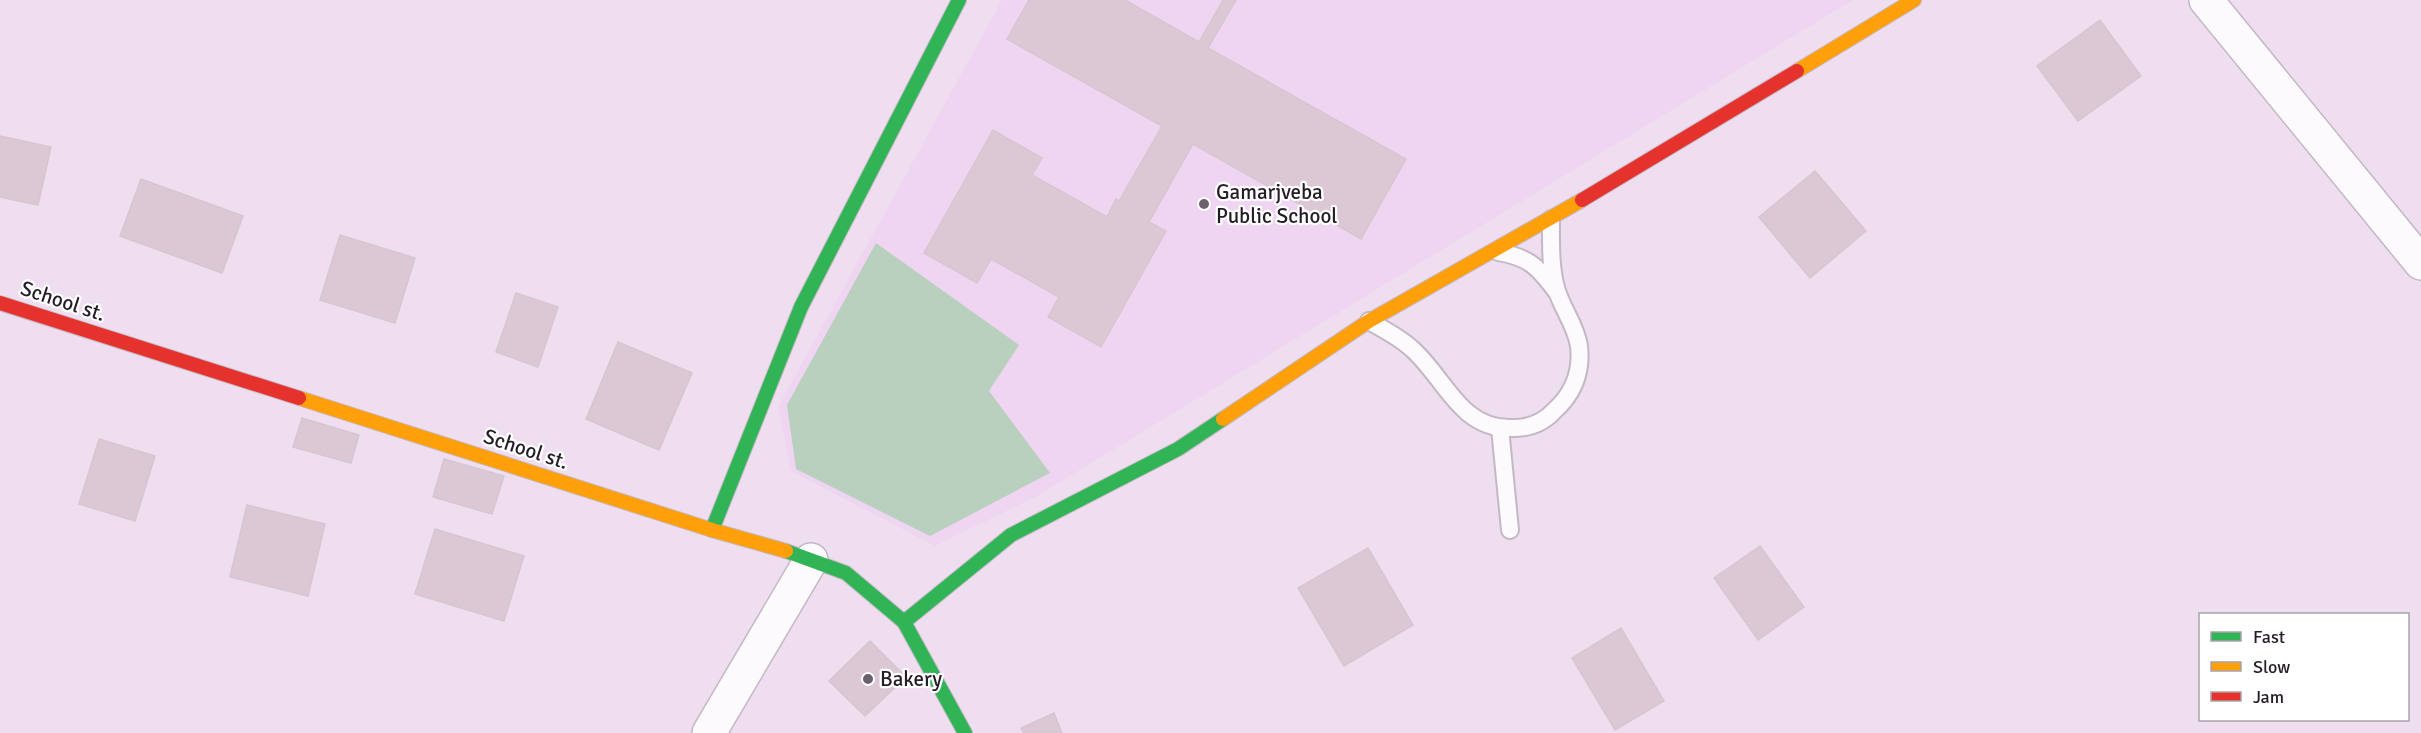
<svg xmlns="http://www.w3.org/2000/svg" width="2421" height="733" font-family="Signika,sans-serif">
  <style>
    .built { fill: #efd5f1 }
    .green { fill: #b9d0be }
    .building { fill: #dcc8d4; stroke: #d5c6d0; stroke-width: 1.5 }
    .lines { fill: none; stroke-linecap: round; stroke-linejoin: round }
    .lane-casing { stroke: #c4b8c5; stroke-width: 20 }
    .street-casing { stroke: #c4b8c5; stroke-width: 36 }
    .fast-casing { stroke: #c4b8c5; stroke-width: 16 }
    .slow-casing { stroke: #c4b8c5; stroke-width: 16 }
    .jam-casing { stroke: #c4b8c5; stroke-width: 16 }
    .lane { stroke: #fcfafd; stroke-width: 16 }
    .street { stroke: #fcfafd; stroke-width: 33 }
    .fast { stroke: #30b455; stroke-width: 14 }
    .slow { stroke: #ff9f0a; stroke-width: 14 }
    .jam { stroke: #e5322d; stroke-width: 14 }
    .poi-dot { fill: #6c606d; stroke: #fff; stroke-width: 2 }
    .labels { text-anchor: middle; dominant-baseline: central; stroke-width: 4.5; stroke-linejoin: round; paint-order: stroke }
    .poi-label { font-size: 21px; fill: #261c27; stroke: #fff; text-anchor: start }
    .street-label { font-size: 21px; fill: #261c27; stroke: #fff }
  </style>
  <rect width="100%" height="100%" fill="#eedeef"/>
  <path class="built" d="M1002 0H1853L1037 496 935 546 791 471 778 407Z"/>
  <path class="green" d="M876 243 1019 345 989 391 1050 473 930 536 796 469 787 405Z"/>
  <g class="building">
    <path d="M1029 0H1125L1199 42 1223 0H1236L1208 48 1406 159 1361 239 1193 144 1149 222 1166 231 1101 347 1048 317 1059 297 991 259 977 283 924 253 993 130 1042 158 1032 175 1107 217 1116 199 1119 201 1162 126 1007 39Z"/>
    <path d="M2100 20 2141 76 2078 121 2037 66Z"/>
    <path d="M0 136 51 147 38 205 0 197Z"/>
    <path d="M1815 171 1866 231 1810 278 1759 217Z"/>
    <path d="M141 179 243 216 222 273 120 236Z"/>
    <path d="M340 235 415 258 395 323 320 300Z"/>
    <path d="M516 293 558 307 538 367 496 352Z"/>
    <path d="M618 342 692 373 659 450 586 419Z"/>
    <path d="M302 418 359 435 351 463 293 447Z"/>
    <path d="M99 439 155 456 135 521 79 504Z"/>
    <path d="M444 459 504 476 492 514 433 497Z"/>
    <path d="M247 505 325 524 308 596 230 577Z"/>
    <path d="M435 529 524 556 504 621 415 594Z"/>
    <path d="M1760 546 1804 607 1758 640 1714 578Z"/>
    <path d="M1368 548 1413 625 1344 666 1298 588Z"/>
    <path d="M1621 628 1664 701 1615 730 1572 658Z"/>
    <path d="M870 641 906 677 865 716 829 681Z"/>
    <path d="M1054 713 1062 733H1024L1021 728Z"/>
  </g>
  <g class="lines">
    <g class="lane-casing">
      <g id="lane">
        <path d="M1498 252C1529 257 1538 267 1556 291"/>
        <path d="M1369 321C1383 329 1399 337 1411 348 1444 376 1459 428 1509 428 1527 429 1542 424 1554 411 1573 394 1582 372 1579 346 1576 326 1563 310 1557 291 1550 269 1551 242 1551 219"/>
        <path d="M1500 428 1510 530"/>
      </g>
    </g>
    <g class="street-casing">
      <g id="street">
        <path d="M2206 0 2421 263"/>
        <path d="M709 733 811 560"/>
      </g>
    </g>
    <g class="fast-casing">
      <g id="fast">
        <path d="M712 530 801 307 959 0"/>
        <path d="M786 551 846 573 904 622 965 733"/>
        <path d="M904 622 1011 535 1178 449 1223 419"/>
      </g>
    </g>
    <g class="slow-casing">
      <g id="slow">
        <path d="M1797 71 1914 0"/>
        <path d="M299 398 712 530 786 551"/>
        <path d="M1223 419 1369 321 1582 200"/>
      </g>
    </g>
    <g class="jam-casing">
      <g id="jam">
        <path d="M1582 200 1797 71"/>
        <path d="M0 303 299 398"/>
      </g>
    </g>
    <use href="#lane" class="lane"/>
    <use href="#street" class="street"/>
    <use href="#fast" class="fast"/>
    <use href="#slow" class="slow"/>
    <use href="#jam" class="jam"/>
  </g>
  <g class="poi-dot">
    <circle cx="1204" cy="204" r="6"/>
    <circle cx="868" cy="679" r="6"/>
  </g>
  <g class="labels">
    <g class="poi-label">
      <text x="1216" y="192">Gamarjveba<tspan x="1216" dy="24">Public School</tspan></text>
      <text x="880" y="679">Bakery</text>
    </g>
    <g class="street-label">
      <text transform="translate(63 301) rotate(18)">School st.</text>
      <text transform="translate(526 449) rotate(18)">School st.</text>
    </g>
  </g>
  <rect x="2199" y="613" width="210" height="108" fill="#ffffff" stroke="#a8a4a9" stroke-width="1.5"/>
  <rect x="2211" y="632" width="30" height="9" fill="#30b455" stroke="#a8a4a9" stroke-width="1.5"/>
  <text x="2253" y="643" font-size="18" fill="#261c27">Fast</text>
  <rect x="2211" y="662" width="30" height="9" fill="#ff9f0a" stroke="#a8a4a9" stroke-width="1.5"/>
  <text x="2253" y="673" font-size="18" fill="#261c27">Slow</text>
  <rect x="2211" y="692" width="30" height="9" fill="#e5322d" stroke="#a8a4a9" stroke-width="1.5"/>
  <text x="2253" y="703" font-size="18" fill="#261c27">Jam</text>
</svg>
